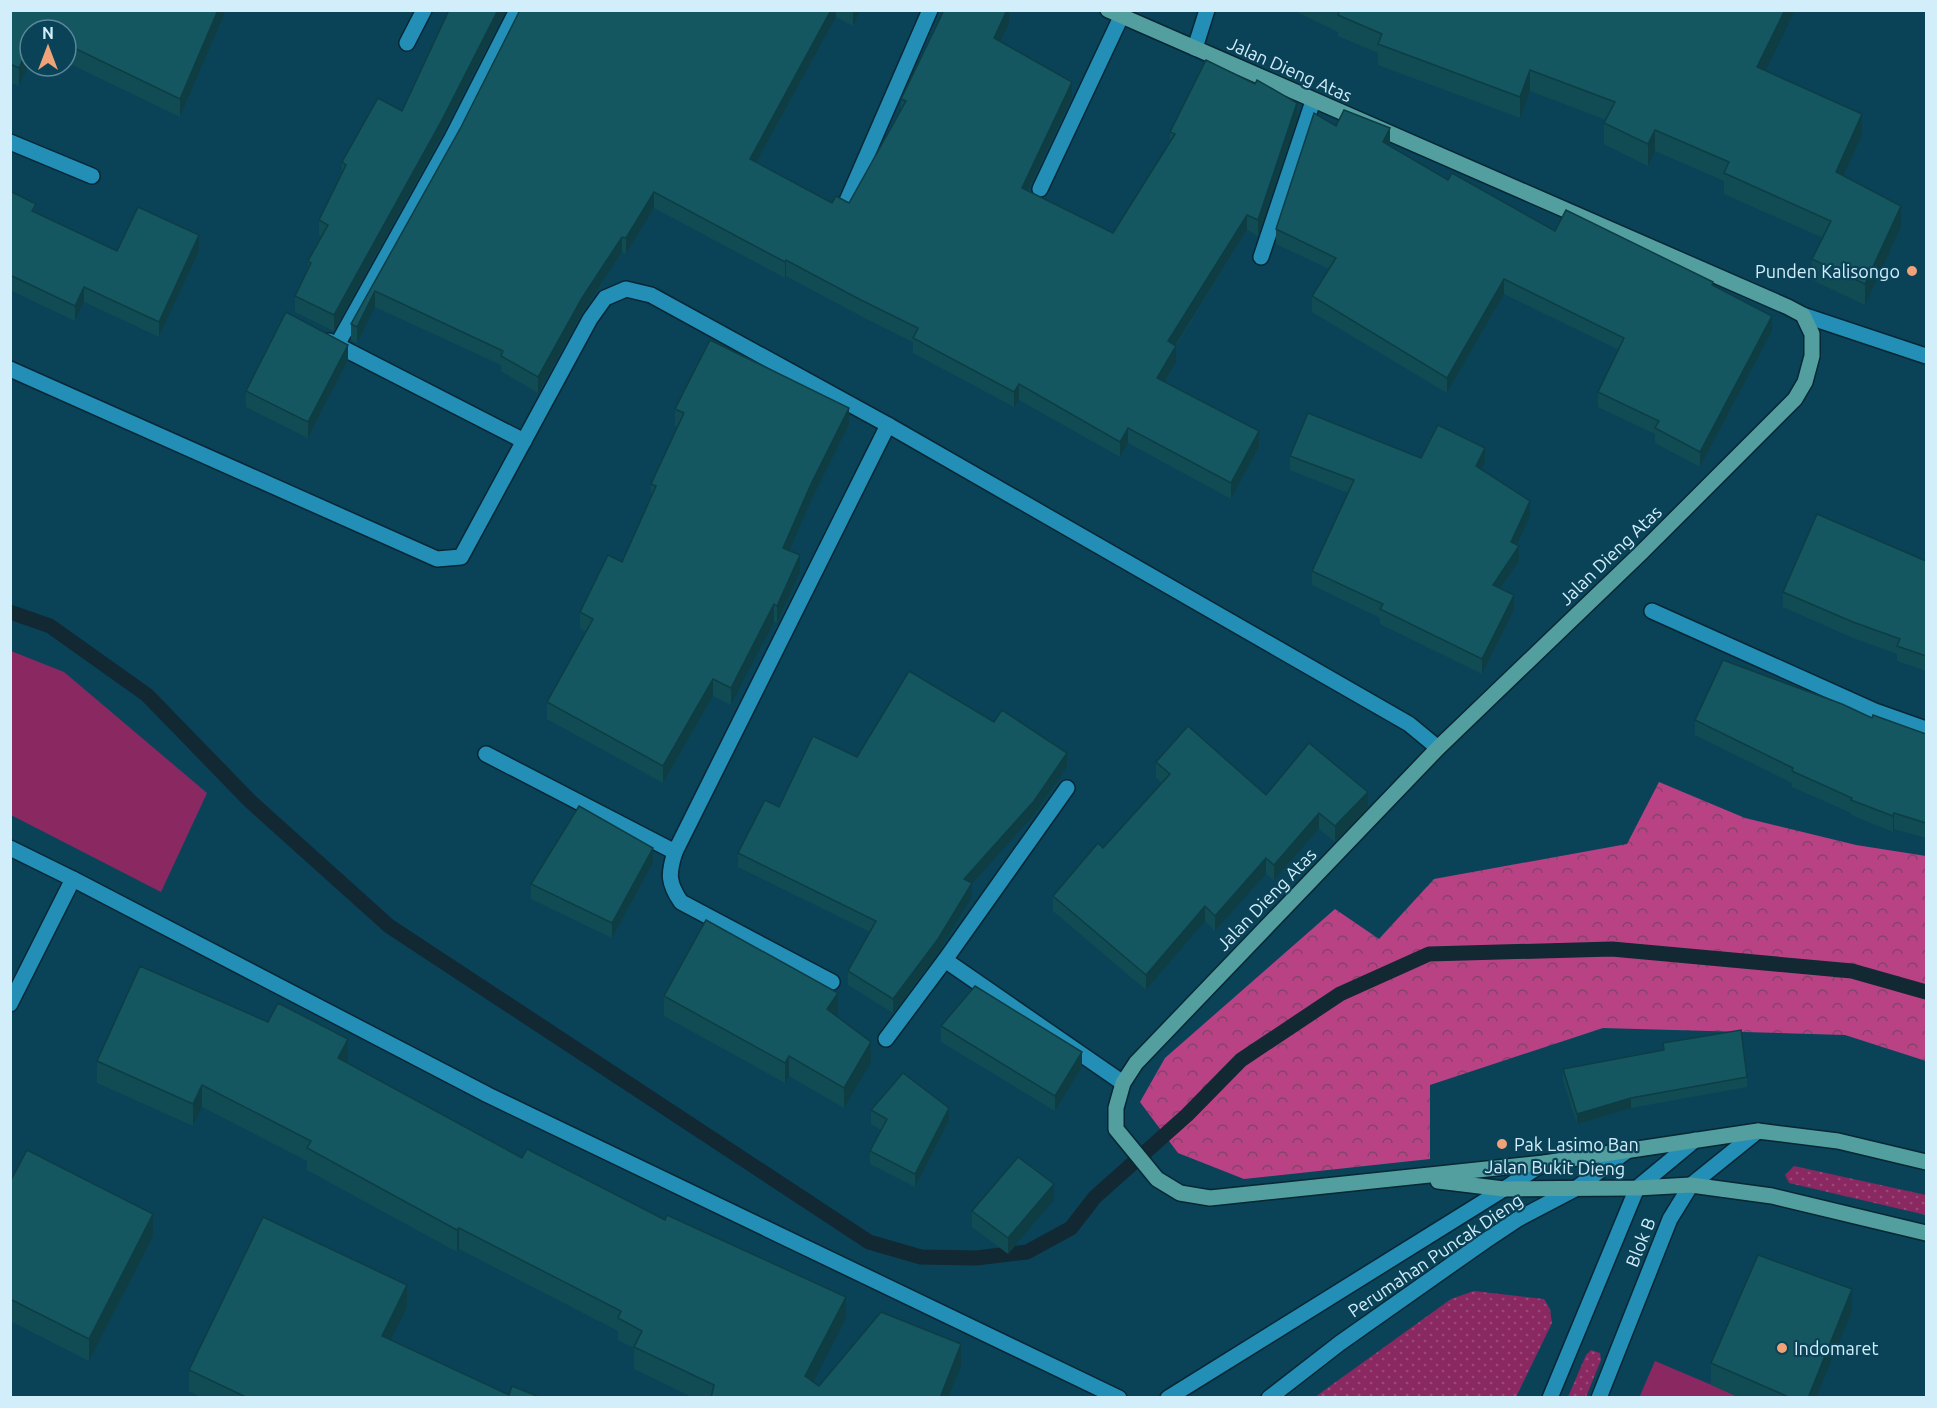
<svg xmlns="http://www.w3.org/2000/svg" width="1937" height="1408" font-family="Ubuntu,sans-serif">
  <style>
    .grass { fill: #8a2961 }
    .forest { fill: url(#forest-crowns) }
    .park { fill: url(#park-dots) }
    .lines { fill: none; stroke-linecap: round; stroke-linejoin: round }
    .stream { stroke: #122832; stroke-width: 15 }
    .street-casing { stroke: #072734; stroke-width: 18 }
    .secondary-casing { stroke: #072734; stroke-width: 18 }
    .street { stroke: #238eb6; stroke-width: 15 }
    .secondary { stroke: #539e9e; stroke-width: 15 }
    .wall { fill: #114b53 }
    .shaded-wall { fill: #0e3d44 }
    .building { fill: #145761; stroke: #0e3d44; stroke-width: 1.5 }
    .poi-dot { fill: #f0a278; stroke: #0a4358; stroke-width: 2 }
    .labels { text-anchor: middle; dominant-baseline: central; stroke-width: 4.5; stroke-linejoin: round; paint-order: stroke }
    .street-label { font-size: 18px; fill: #d3eefb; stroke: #0a4358 }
    .poi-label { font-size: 18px; fill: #d3eefb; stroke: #0a4358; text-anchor: start }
  </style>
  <defs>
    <pattern id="forest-crowns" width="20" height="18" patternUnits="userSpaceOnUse" patternTransform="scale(1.5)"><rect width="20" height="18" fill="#b94285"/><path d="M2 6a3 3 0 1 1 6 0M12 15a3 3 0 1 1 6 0" fill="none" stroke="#82446b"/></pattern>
    <pattern id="park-dots" width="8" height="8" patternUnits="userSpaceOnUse" patternTransform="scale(1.5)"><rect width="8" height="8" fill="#8a2961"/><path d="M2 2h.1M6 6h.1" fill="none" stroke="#9a4879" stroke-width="1.8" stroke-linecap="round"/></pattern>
  </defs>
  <rect width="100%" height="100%" fill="#0a4358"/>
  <g class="grass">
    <path d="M11 651 64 672 207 793 161 892 11 815Z"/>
    <path d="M1655 1361 1740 1397 1639 1398Z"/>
  </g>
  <path class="forest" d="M1659 782 1745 818 1856 845 1926 856V1061L1845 1035 1603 1028 1430 1085V1159L1244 1179 1178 1153 1140 1102 1165 1058 1335 909 1379 939 1434 879 1627 844Z"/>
  <g class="park">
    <path d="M1794 1166 1926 1195V1215L1789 1183 1785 1175Z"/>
    <path d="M1474 1291 1544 1299 1550 1309 1552 1323 1516 1397H1315L1451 1299Z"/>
    <path d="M1591 1350 1600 1353 1601 1360 1586 1397H1568L1586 1355Z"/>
  </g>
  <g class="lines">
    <path class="stream" d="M10 612 50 626 147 695 250 801 389 926 869 1242 921 1257 976 1258 1027 1252 1071 1228 1095 1197 1187 1115 1241 1060 1340 994 1429 954 1612 949 1852 971 1926 992"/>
    <g class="street-casing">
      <g id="street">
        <path d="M407 43 424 10"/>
        <path d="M1195 48 1207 10"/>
        <path d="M10 142 92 176"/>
        <path d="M1040 189 1121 17"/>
        <path d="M846 203 930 10"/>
        <path d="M1261 257 1313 101"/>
        <path d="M1803 315 1926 356"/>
        <path d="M329 341 524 441"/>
        <path d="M337 345 452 138 517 10"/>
        <path d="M10 369 437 559 461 557 590 319 605 298 626 289 651 295 888 425 1409 724 1438 748"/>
        <path d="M1652 611 1875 711 1926 729"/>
        <path d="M486 754 675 852 888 425"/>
        <path d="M1067 788 945 960 1123 1083"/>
        <path d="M10 848 73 879 10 1004"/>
        <path d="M675 852C668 874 668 883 681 902L832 982"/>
        <path d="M73 879 488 1095 1119 1398"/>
        <path d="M886 1039 945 960"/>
        <path d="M1168 1398 1504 1189 1544 1163"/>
        <path d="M1269 1398 1340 1343 1485 1241 1518 1219 1575 1189 1627 1151"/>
        <path d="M1550 1398 1637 1188 1695 1140"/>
        <path d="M1599 1398 1670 1219 1691 1185 1758 1131"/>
      </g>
    </g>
    <g class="secondary-casing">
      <g id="secondary">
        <path d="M1108 10 1788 307 1803 315 1812 334V356L1805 382 1795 399 1641 553 1438 748 1136 1063 1123 1083 1116 1108V1129L1157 1179 1180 1193 1210 1198 1544 1163 1758 1131 1838 1141 1926 1162"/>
        <path d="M1438 1181 1504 1189 1637 1188 1691 1185 1772 1196 1926 1233"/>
      </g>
    </g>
    <use href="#street" class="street"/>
    <use href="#secondary" class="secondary"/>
  </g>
  <g class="wall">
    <path d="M10 10H224V15L180 117 66 62V30H30L19 86 10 83Z"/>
    <path d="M520 10H860L853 26 836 17 757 162 832 203H849L901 110V99L1009 10V23L1000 41 1072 97 1028 191 1113 233 1170 141V132L1297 119 1258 236 1247 230 1176 346V362L1164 382 1259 447 1231 499 1128 443 1120 457 1019 400 1014 407 913 353V342L859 315 786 276 785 278 654 208 626 254 622 252 582 313 538 393 501 371V365L375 307 357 343 351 340V324L461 127Z"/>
    <path d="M1297 10H1795L1765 71 1862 135 1844 176 1901 227 1865 305 1812 280V259L1823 238 1724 194V181L1655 151 1648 166 1604 144V123L1606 120 1530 91 1520 118 1378 65V53L1338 36V32L1297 12Z"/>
    <path d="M1336 126 1390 144 1389 146 1448 180 1555 231 1713 285 1772 331 1700 467 1655 443V434L1598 407V392L1619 350 1504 294 1447 393 1312 312V296L1329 269 1276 244V229Z"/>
    <path d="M443 133 334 331 295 312V296L308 270V261L321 237 319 236V220L342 173V162Z"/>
    <path d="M10 191 36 212 117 251H199L159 337 84 302 75 321 10 290Z"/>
    <path d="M348 360 308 438 246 407V391Z"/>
    <path d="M675 409 849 425 811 501 789 550 800 572 777 623 774 622 731 705 713 696 663 783 547 719V702L586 632 580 629V612L622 562 651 497V484L677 427 675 426Z"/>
    <path d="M1290 456 1421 458 1485 462 1481 469 1530 516 1516 545 1519 561 1500 588 1514 610 1482 674 1380 624V618L1312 585V571L1348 493 1290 470Z"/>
    <path d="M1926 560V671L1897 661V654L1853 638 1783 607V592L1926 561Z"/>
    <path d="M1872 718 1926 734V838L1894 829 1893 832 1851 815V813L1792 787V783L1695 735V720Z"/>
    <path d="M857 757 1067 767 1034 815 972 884V897L938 953 893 1013 848 985V971L870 932 738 867V853L779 807Z"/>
    <path d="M1156 762 1266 795 1368 807 1335 842 1319 829 1274 880 1266 874 1215 931 1205 921 1146 990 1053 911V896L1103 848 1162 783 1156 778Z"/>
    <path d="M653 863 612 938 531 899V884Z"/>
    <path d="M664 996 838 1014 836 1016 871 1063 844 1108 789 1076 785 1083 664 1016Z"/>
    <path d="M268 1022 348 1061 347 1063 522 1158 846 1319 813 1382 819 1386 961 1366 948 1398H694L634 1369V1348L618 1340V1331L459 1249 457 1252 307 1170V1161L202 1107 193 1126 97 1083V1061Z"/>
    <path d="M941 1026 1082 1067 1055 1111 941 1042Z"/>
    <path d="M1663 1043 1747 1077V1087L1631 1108 1577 1124 1563 1080V1069L1663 1050Z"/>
    <path d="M871 1110 949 1121 915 1187 870 1164V1151L881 1130 871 1124Z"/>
    <path d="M10 1182 153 1237 89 1361 10 1321Z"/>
    <path d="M1054 1200 1008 1254 972 1227V1211Z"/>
    <path d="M407 1307 391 1340 509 1395 542 1398H202L189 1391V1370Z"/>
    <path d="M1852 1311 1816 1398H1740L1711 1385V1363Z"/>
  </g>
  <g class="shaded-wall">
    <path d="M218 10H224V15L180 117V99Z"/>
    <path d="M498 10H506L443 133 334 331V315Z"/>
    <path d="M831 10H836V17L750 174V159Z"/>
    <path d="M853 10H860L853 26Z"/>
    <path d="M1007 10H1009V23L994 54V38Z"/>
    <path d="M1785 10H1795L1757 89V67Z"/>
    <path d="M30 44V62L19 86V68Z"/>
    <path d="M1530 70V91L1520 118V97Z"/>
    <path d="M1072 82V97L1022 203V188Z"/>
    <path d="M1297 103V119L1258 236V220Z"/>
    <path d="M1862 114V135L1836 193V172Z"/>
    <path d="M1390 128V144L1383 157V142Z"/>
    <path d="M1655 130V151L1648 166V144Z"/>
    <path d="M654 192V208L626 254V238Z"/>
    <path d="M1901 206V227L1865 305V284Z"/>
    <path d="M1247 215V230L1168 357V341Z"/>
    <path d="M199 235V251L159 337V322Z"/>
    <path d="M622 237V252L582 313 538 393V377L582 298Z"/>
    <path d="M786 260V276L785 278V262Z"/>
    <path d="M1504 279V294L1447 393V378Z"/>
    <path d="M84 287V302L75 321V306Z"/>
    <path d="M375 291V307L357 343V327Z"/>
    <path d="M1772 316V331L1700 467V452Z"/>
    <path d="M348 345V360L308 438V422Z"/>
    <path d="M1176 346V362L1157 394V378Z"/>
    <path d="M1019 384V400L1014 407V392Z"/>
    <path d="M849 408V425L811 501 783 565V548L811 484Z"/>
    <path d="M1128 428V443L1120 457V442Z"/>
    <path d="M1259 431V447L1231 499V483Z"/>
    <path d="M1485 448V462L1476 480V466Z"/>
    <path d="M1530 501V516L1511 557V542Z"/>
    <path d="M1519 546V561L1493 599V585Z"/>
    <path d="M800 555V572L777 623V606Z"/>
    <path d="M1514 595V610L1482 674V659Z"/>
    <path d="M774 604V622L731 705V688Z"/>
    <path d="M713 679V696L663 783V766Z"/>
    <path d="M1067 753V767L1034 815 972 884V897L938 953 893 1013V999L964 879Z"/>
    <path d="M1368 792V807L1335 842V826Z"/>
    <path d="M1319 813V829L1274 880V865Z"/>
    <path d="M1894 813V829L1893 832V816Z"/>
    <path d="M653 848V863L612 938V923Z"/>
    <path d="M1266 858V874L1215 931V916Z"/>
    <path d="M1205 906V921L1146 990V975Z"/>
    <path d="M838 993V1014L827 1029V1009Z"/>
    <path d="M348 1039V1061L338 1080V1058Z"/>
    <path d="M871 1042V1063L844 1108V1088Z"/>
    <path d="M1082 1052V1067L1055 1111V1096Z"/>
    <path d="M789 1056V1076L785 1083V1063Z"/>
    <path d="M202 1085V1107L193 1126V1104Z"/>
    <path d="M1631 1098V1108L1577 1124V1114Z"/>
    <path d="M949 1108V1121L915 1187V1174Z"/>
    <path d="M1054 1184V1200L1008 1254V1238Z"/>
    <path d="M153 1214V1237L89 1361V1339Z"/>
    <path d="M459 1228V1249L457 1252V1230Z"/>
    <path d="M407 1285V1307L382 1358V1336Z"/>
    <path d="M1852 1289V1311L1816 1398H1808Z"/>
    <path d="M846 1297V1319L805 1398V1376Z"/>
    <path d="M961 1344V1366L948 1398H940Z"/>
  </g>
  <g class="building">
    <path d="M10 10H218L180 99 66 44V30H30V44L19 68 10 64Z"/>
    <path d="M449 10H498L443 118 334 315 295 296 311 263 308 261 328 225 319 220 346 165 342 162 378 98 402 111Z"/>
    <path d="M520 10H831L750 159 832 203 836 196 849 203 906 101 901 99 944 10H1007L994 38 1072 82 1022 188 1113 233 1175 134 1170 132 1206 60 1255 84 1257 80 1297 103 1258 220 1247 215 1168 341 1176 346 1157 378 1259 431 1231 483 1128 428 1120 442 1019 384 1014 392 913 338 918 328 859 299 786 260 785 262 654 192 626 238 622 237 582 298 538 377 501 356 503 351 375 291 357 327 351 324 461 127Z"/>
    <path d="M1338 10H1785L1757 67 1862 114 1836 172 1901 206 1865 284 1812 259 1831 221 1724 173 1729 162 1655 130 1648 144 1604 123 1615 102 1530 70 1520 97 1378 44 1382 34 1338 15 1339 11Z"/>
    <path d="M1344 110 1390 128 1383 142 1448 180 1452 173 1555 231 1566 210 1713 282 1712 285 1772 316 1700 452 1655 428 1659 421 1598 392 1624 338 1504 279 1447 378 1312 296 1336 258 1276 229 1314 113 1336 126Z"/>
    <path d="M10 191 36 204 32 211 117 251 138 207 199 235 159 322 84 287 75 306 10 275Z"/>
    <path d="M286 312 348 345 308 422 246 391Z"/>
    <path d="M710 340 849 408 811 484 783 548 800 555 777 606 774 604 731 688 713 679 663 766 547 702 593 619 580 612 608 555 622 562 656 486 651 484 684 413 675 409Z"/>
    <path d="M1308 413 1421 458 1438 425 1485 448 1476 466 1530 501 1511 542 1519 546 1493 585 1514 595 1482 659 1380 609 1383 604 1312 571 1354 480 1290 456Z"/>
    <path d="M1817 514 1926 561V560V656L1897 646 1900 639 1853 622 1783 592Z"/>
    <path d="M1723 660 1842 704 1872 718 1873 715 1926 734V823L1894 813 1893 816 1851 800 1852 798 1792 771 1793 768 1695 720Z"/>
    <path d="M909 671 994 722 1002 710 1067 753 1034 801 964 879 972 883 938 939 893 999 848 971 876 921 738 853 765 800 779 807 813 736 857 757Z"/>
    <path d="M1188 726 1266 795 1309 743 1368 792 1335 826 1319 813 1274 865 1266 858 1215 916 1205 906 1146 975 1053 896 1098 843 1103 848 1170 774 1156 762Z"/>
    <path d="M579 806 653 848 612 923 531 884Z"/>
    <path d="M706 920 838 993 827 1009 871 1042 844 1088 789 1056 785 1063 664 996Z"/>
    <path d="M140 966 268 1022 278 1003 348 1039 338 1058 522 1158 527 1149 665 1220 667 1215 846 1297 805 1376 819 1386 881 1312 961 1344 940 1398H711L714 1385 634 1347 642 1331 618 1318 621 1311 459 1228 457 1230 307 1148 311 1141 202 1085 193 1104 97 1061Z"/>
    <path d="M975 986 1082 1052 1055 1096 941 1026Z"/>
    <path d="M1741 1030 1747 1077 1631 1098 1577 1114 1563 1069 1664 1050 1663 1043Z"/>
    <path d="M903 1073 949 1108 915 1174 870 1151 887 1119 871 1110Z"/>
    <path d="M27 1150 153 1214 89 1339 10 1299V1182Z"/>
    <path d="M1018 1157 1054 1184 1008 1238 972 1211Z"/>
    <path d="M263 1217 407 1285 382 1336 509 1395 512 1386 542 1398H248L189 1370Z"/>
    <path d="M1758 1255 1852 1289 1808 1398H1791L1711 1363Z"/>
  </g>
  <g class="poi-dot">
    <circle cx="1912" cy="271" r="6"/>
    <circle cx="1502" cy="1144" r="6"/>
    <circle cx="1782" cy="1348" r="6"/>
  </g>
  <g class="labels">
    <g class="street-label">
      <text transform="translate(1290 69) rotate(24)">Jalan Dieng Atas</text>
      <text transform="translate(1610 555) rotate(-44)">Jalan Dieng Atas</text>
      <text transform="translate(1266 899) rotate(-46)">Jalan Dieng Atas</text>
      <text transform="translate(1555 1167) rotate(1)">Jalan Bukit Dieng</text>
      <text transform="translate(1640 1242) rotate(-68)">Blok B</text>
      <text transform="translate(1435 1255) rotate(-34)">Perumahan Puncak Dieng</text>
    </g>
    <g class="poi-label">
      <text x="1900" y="271" text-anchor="end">Punden Kalisongo</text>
      <text x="1514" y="1144">Pak Lasimo Ban</text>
      <text x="1794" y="1348">Indomaret</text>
    </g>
  </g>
  <rect width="1937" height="1408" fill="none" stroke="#d3eefb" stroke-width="24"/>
  <g transform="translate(48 48)"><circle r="28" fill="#0a4358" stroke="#5a8799" stroke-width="1.5"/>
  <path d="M0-4.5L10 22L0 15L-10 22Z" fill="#f0a278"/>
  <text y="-9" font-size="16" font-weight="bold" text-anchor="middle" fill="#d3eefb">N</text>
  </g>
</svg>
